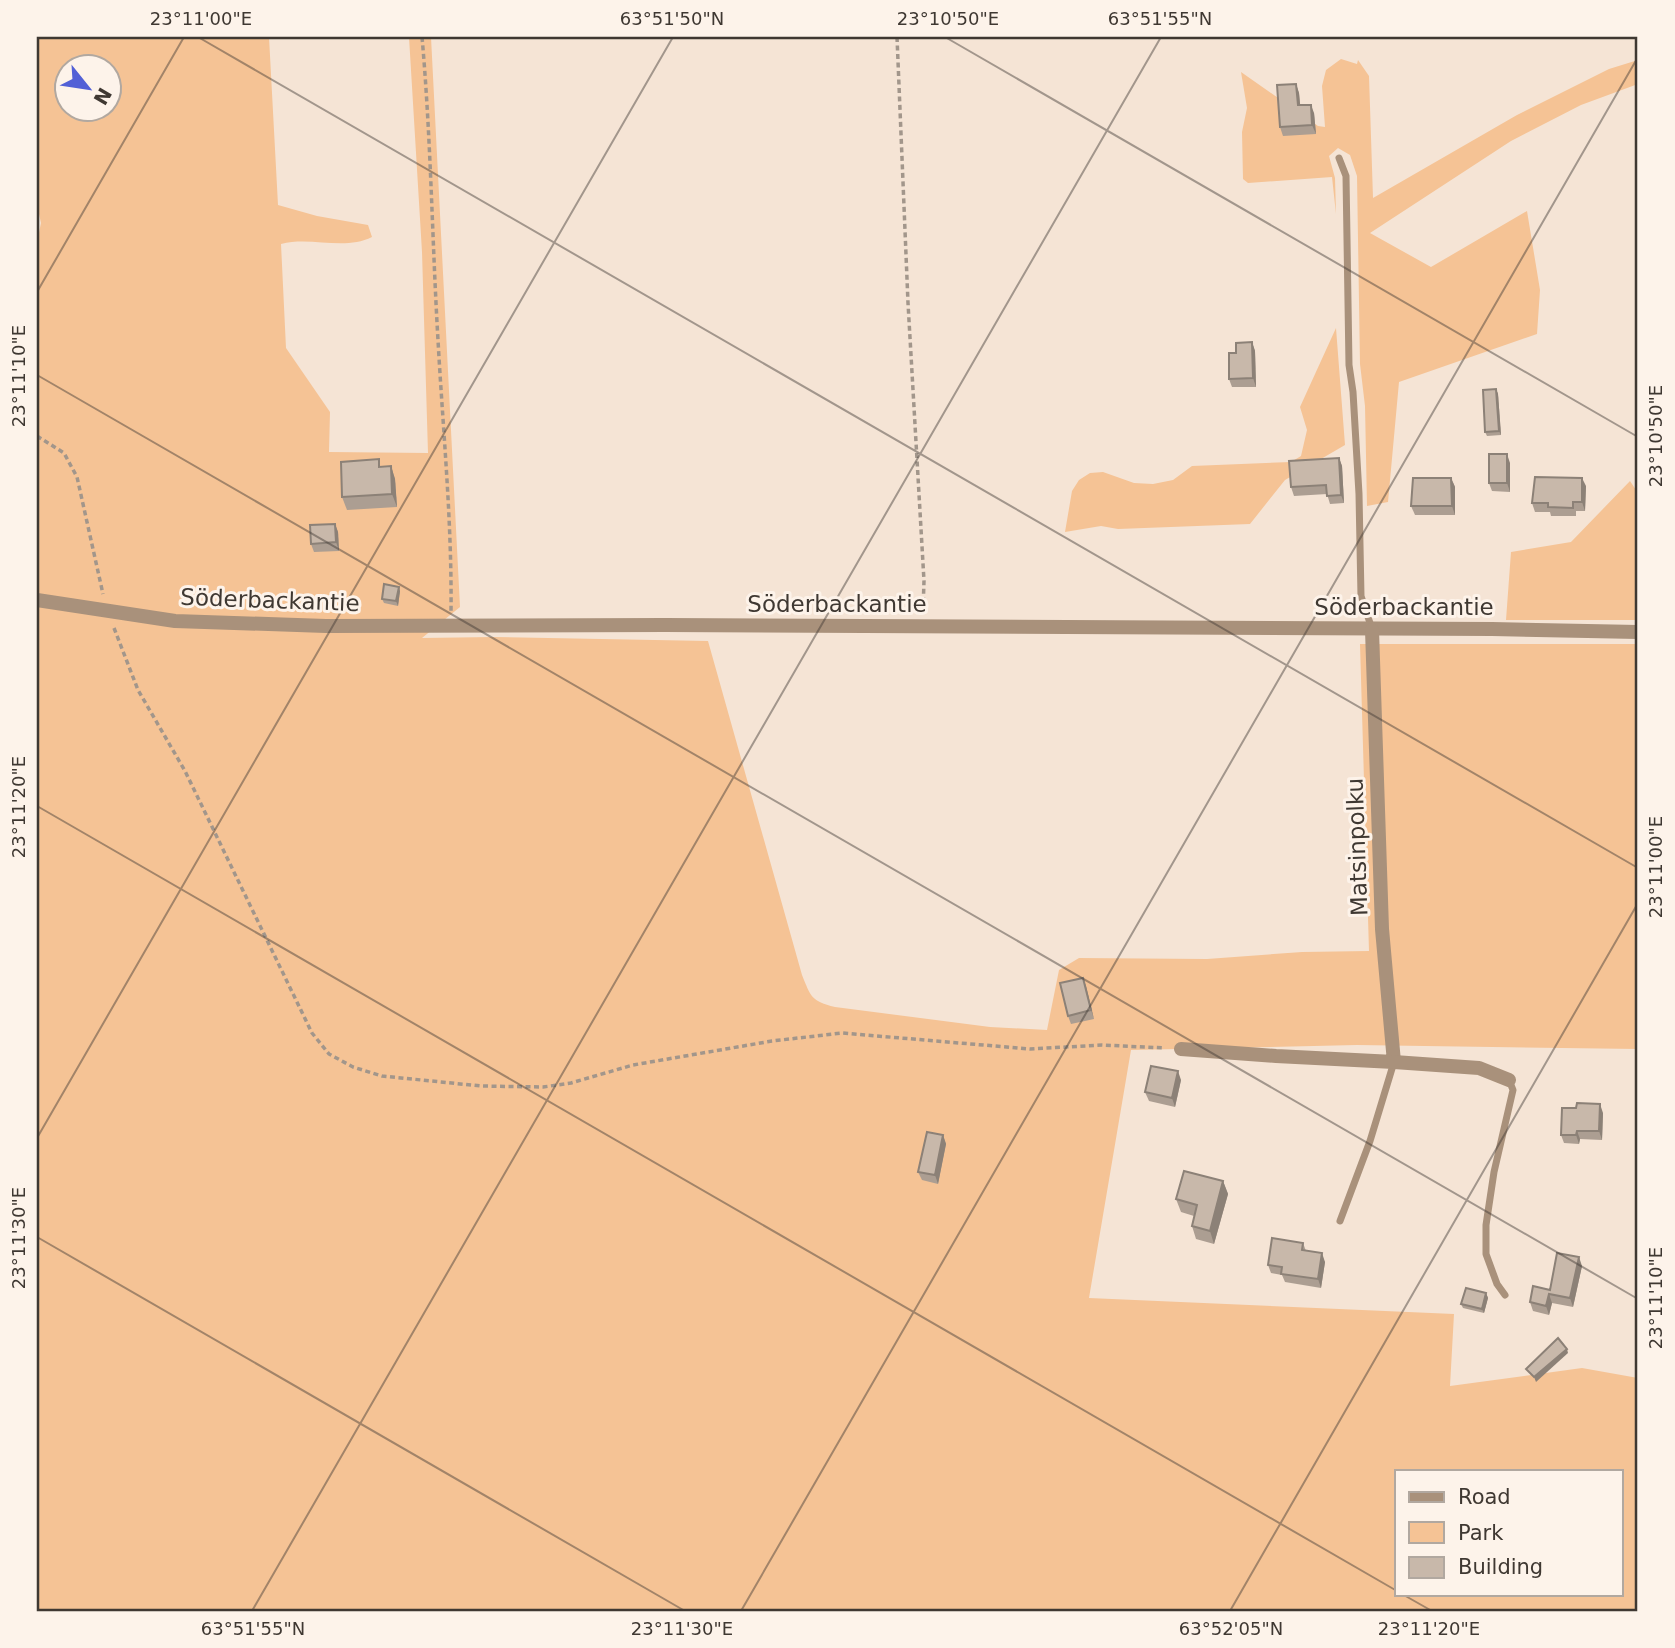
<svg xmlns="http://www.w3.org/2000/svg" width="1675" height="1648" font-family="'DejaVu Sans',sans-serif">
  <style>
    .green { fill: #f5c395; fill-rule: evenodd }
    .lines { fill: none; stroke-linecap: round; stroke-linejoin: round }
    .path { stroke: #a2968b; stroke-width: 3.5; stroke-dasharray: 5 3.5; stroke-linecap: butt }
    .lane { stroke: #a9917b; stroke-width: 7 }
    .street { stroke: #a9917b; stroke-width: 14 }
    .wall { fill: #ac9e92 }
    .shaded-wall { fill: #8c8177 }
    .building { fill: #c8b8aa; stroke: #8c8177; stroke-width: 2 }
    .ticks { fill: none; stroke: #3f3832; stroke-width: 2; stroke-opacity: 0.45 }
    .labels { text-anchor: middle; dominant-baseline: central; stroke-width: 6; stroke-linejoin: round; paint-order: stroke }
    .street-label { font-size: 23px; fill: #3f3832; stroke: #fdf3ea }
    .neatline { fill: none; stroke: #3f3832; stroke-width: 2.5 }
    .ticks-label { font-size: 18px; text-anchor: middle; fill: #3f3832 }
  </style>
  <rect width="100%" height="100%" fill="#f5e4d5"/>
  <g class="green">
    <path d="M37 37H269L278 205 317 216 368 225 372 237C344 251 311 236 281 244L286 348 330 412 329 452 428 453 422 252 409 37H431L460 607 422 638 494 637 708 641 802 975C811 997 811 1001 835 1007L990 1027 1047 1030 1059 970 1079 958 1207 959 1302 952 1369 951 1360 644H1638V1049L1357 1045 1131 1050 1089 1298 1454 1314 1450 1386 1582 1368 1638 1378V1611H37V242L41 223 37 205ZM66 66H108V108H66ZM1397 1471H1621V1594H1397Z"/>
    <path d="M1341 59 1357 64 1358 60 1369 76 1373 198 1517 115 1609 69 1638 60V84L1581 105 1511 141 1370 233 1431 267 1527 211 1540 290 1537 334 1399 382 1388 502 1367 506 1365 406 1360 364 1357 176 1350 155 1338 148 1329 156 1335 178 1336 214 1332 177 1248 183 1243 179 1242 132 1247 108 1241 72 1318 126 1325 127 1322 86 1326 70Z"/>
    <path d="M1336 328 1345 445 1285 480 1250 524 1118 529 1101 526 1065 532 1072 491 1079 480 1090 473 1103 472 1134 483 1153 484 1173 480 1192 466 1291 462 1301 456 1307 430 1300 407Z"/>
    <path d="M1630 481 1638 493V620H1506L1511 552 1571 542Z"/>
  </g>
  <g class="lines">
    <g class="path">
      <path d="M422 37C431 138 432 239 438 340 443 431 452 521 451 612"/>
      <path d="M897 37 908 303 924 581 923 611"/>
      <path d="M37 436 64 453 77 477 103 594"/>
      <path d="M114 628 138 690 185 771 312 1033 329 1054 353 1067 382 1076 481 1086 543 1087 571 1083 633 1065 772 1041 842 1033 1030 1049 1102 1045 1165 1048"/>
    </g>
    <g class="lane">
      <path d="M1339 158 1346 176 1349 365 1353 392 1359 494 1361 596 1372 629"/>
      <path d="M1340 1221 1370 1141 1394 1062"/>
      <path d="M1505 1295 1497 1284 1486 1254V1225L1494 1172 1513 1090 1509 1080"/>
    </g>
    <g class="street">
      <path d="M37 600 175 621 326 626 665 625 1492 629 1638 632"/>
      <path d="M1181 1049 1276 1056 1394 1062 1382 929 1372 630"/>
      <path d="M1394 1062 1479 1068 1509 1080"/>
    </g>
  </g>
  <g class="wall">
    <path d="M1296 84 1299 93 1300 105 1314 113 1316 134 1283 136 1280 127Z"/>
    <path d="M1252 342 1255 351 1256 387H1232L1229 379 1236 353Z"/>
    <path d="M1496 389 1498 394 1501 435 1487 436 1485 432Z"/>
    <path d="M1339 458 1342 466 1344 503 1330 504 1327 494 1294 496 1291 487Z"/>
    <path d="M1510 463V492L1492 491 1489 483Z"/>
    <path d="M391 466 395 479 397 507 347 510 342 497 382 467Z"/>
    <path d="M1451 478 1455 487V515H1415L1411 506Z"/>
    <path d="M1586 486 1585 511H1576V516H1551L1550 512H1535L1532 503Z"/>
    <path d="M335 524 338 532 339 551 314 552 311 544Z"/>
    <path d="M400 591 398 606 384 603 382 599Z"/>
    <path d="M1083 978 1094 1019 1071 1024 1068 1016Z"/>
    <path d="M1181 1080 1175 1107 1149 1101 1145 1092Z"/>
    <path d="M1603 1113 1602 1140 1580 1139 1579 1144 1564 1143 1561 1135Z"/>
    <path d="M943 1135 946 1144 938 1184 922 1180 918 1172Z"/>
    <path d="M1223 1181 1228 1194 1214 1244 1196 1239 1192 1226 1194 1216 1181 1212 1176 1199Z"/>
    <path d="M1303 1243 1306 1251 1325 1262 1321 1288 1285 1282 1282 1275 1271 1273 1268 1265Z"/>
    <path d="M1582 1266 1573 1307 1552 1303 1549 1315 1533 1311 1530 1302 1550 1290Z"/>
    <path d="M1486 1293 1488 1298 1484 1313 1463 1308 1461 1304Z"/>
  </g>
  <g class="shaded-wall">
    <path d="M1296 84 1299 93 1301 114 1298 105Z"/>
    <path d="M1311 105 1314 113 1316 134 1312 125Z"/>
    <path d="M1252 342 1255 351 1256 387 1253 378Z"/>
    <path d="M1496 389 1498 394 1501 435 1499 431Z"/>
    <path d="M1507 454 1510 463V492L1507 483Z"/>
    <path d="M1339 458 1342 466 1344 503 1341 495Z"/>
    <path d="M391 466 395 479 397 507 392 494Z"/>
    <path d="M1451 478 1455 487V515L1452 506Z"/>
    <path d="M1582 478 1586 486 1585 511 1582 502Z"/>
    <path d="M335 524 338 532 339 551 336 542Z"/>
    <path d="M399 587 400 591 398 606 396 601Z"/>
    <path d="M1083 978 1086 986 1094 1019 1091 1010Z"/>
    <path d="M1178 1071 1181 1080 1175 1107 1172 1098Z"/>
    <path d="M1600 1104 1603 1113 1602 1140 1599 1131Z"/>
    <path d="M1577 1131 1580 1139 1579 1144 1576 1135Z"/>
    <path d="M943 1135 946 1144 938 1184 935 1175Z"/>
    <path d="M1223 1181 1228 1194 1214 1244 1210 1231Z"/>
    <path d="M1322 1253 1325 1262 1321 1288 1318 1279Z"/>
    <path d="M1579 1257 1582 1266 1573 1307 1570 1298Z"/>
    <path d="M1486 1293 1488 1298 1484 1313 1482 1309Z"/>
    <path d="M1549 1294 1552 1303 1549 1315 1546 1306Z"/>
    <path d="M1567 1349 1568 1353 1536 1382 1534 1377Z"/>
  </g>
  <g class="building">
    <path d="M1296 84 1298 105H1311L1312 125 1280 127 1277 85Z"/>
    <path d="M1252 342 1253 378 1229 379V353H1236V343Z"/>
    <path d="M1496 389 1499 431 1485 432 1483 390Z"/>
    <rect x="1489" y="454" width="18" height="29"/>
    <path d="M1339 458 1341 495 1327 496 1326 485 1291 487 1289 461Z"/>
    <path d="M379 459V467L391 466 392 494 342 497 341 462Z"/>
    <path d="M1535 477 1582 478V502H1573V508L1548 507V503H1532Z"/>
    <path d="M1413 478H1451L1452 506H1411Z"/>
    <path d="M335 524 336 542 311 544 310 525Z"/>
    <path d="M384 584 399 587 396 601 382 599Z"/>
    <path d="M1083 978 1091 1010 1068 1016 1060 983Z"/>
    <path d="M1151 1066 1178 1071 1172 1098 1145 1092Z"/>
    <path d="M1577 1103 1600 1104 1599 1131H1577L1576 1135H1561L1562 1108H1576Z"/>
    <path d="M927 1132 943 1135 935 1175 918 1172Z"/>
    <path d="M1184 1171 1223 1181 1210 1231 1192 1226 1197 1205 1176 1199Z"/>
    <path d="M1272 1238 1303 1243 1302 1250 1322 1253 1318 1279 1281 1274 1282 1267 1268 1265Z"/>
    <path d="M1557 1253 1579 1257 1570 1298 1549 1294 1546 1306 1530 1302 1533 1286 1550 1290Z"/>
    <path d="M1466 1288 1486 1293 1482 1309 1461 1304Z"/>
    <path d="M1558 1338 1567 1349 1534 1377 1526 1369Z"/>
  </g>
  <path class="ticks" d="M198 37 1638 868M945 37 1638 437M37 292 184 37M37 375 1638 1299M37 806 1397 1591M37 1138 673 37M37 1237 685 1611M1402 1594 1432 1611M252 1611 1161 37M741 1611 1638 57M1230 1611 1638 903"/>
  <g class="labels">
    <g class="street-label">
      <text transform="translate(270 600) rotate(2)">Söderbackantie</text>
      <text x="837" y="604">Söderbackantie</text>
      <text x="1404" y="607">Söderbackantie</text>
      <text transform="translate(1357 847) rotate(-92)">Matsinpolku</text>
    </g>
  </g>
  <rect width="1675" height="1648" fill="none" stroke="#fdf3ea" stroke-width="77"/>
  <rect x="1395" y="1470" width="228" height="126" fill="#fdf3ea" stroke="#b1a8a0" stroke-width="2"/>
  <rect x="1409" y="1492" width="35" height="10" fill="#a9917b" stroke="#b1a8a0" stroke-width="2"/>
  <text x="1458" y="1504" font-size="21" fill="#3f3832">Road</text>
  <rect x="1409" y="1522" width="35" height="21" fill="#f5c395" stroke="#b1a8a0" stroke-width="2"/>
  <text x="1458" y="1540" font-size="21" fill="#3f3832">Park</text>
  <rect x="1409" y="1557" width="35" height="21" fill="#c8b8aa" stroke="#b1a8a0" stroke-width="2"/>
  <text x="1458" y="1574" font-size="21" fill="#3f3832">Building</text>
  <g transform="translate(88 88) rotate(120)"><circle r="33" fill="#fdf3ea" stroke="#b1a8a0" stroke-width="2"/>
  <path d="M0-5L12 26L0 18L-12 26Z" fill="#5260d6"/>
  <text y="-10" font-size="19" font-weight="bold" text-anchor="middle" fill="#3f3832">N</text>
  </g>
  <rect x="38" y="38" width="1598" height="1572" class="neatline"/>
  <g class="ticks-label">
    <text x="201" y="25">23°11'00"E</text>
    <text x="672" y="25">63°51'50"N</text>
    <text x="948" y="25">23°10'50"E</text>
    <text x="1160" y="25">63°51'55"N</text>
    <text transform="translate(19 376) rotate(-90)" y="6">23°11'10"E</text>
    <text transform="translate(1656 436) rotate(-90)" y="6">23°10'50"E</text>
    <text transform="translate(19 807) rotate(-90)" y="6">23°11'20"E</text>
    <text transform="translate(1656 867) rotate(-90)" y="6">23°11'00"E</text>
    <text transform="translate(19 1238) rotate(-90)" y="6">23°11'30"E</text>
    <text transform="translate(1656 1298) rotate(-90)" y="6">23°11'10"E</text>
    <text x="253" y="1635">63°51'55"N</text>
    <text x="682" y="1635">23°11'30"E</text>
    <text x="1231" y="1635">63°52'05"N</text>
    <text x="1429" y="1635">23°11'20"E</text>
  </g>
</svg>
